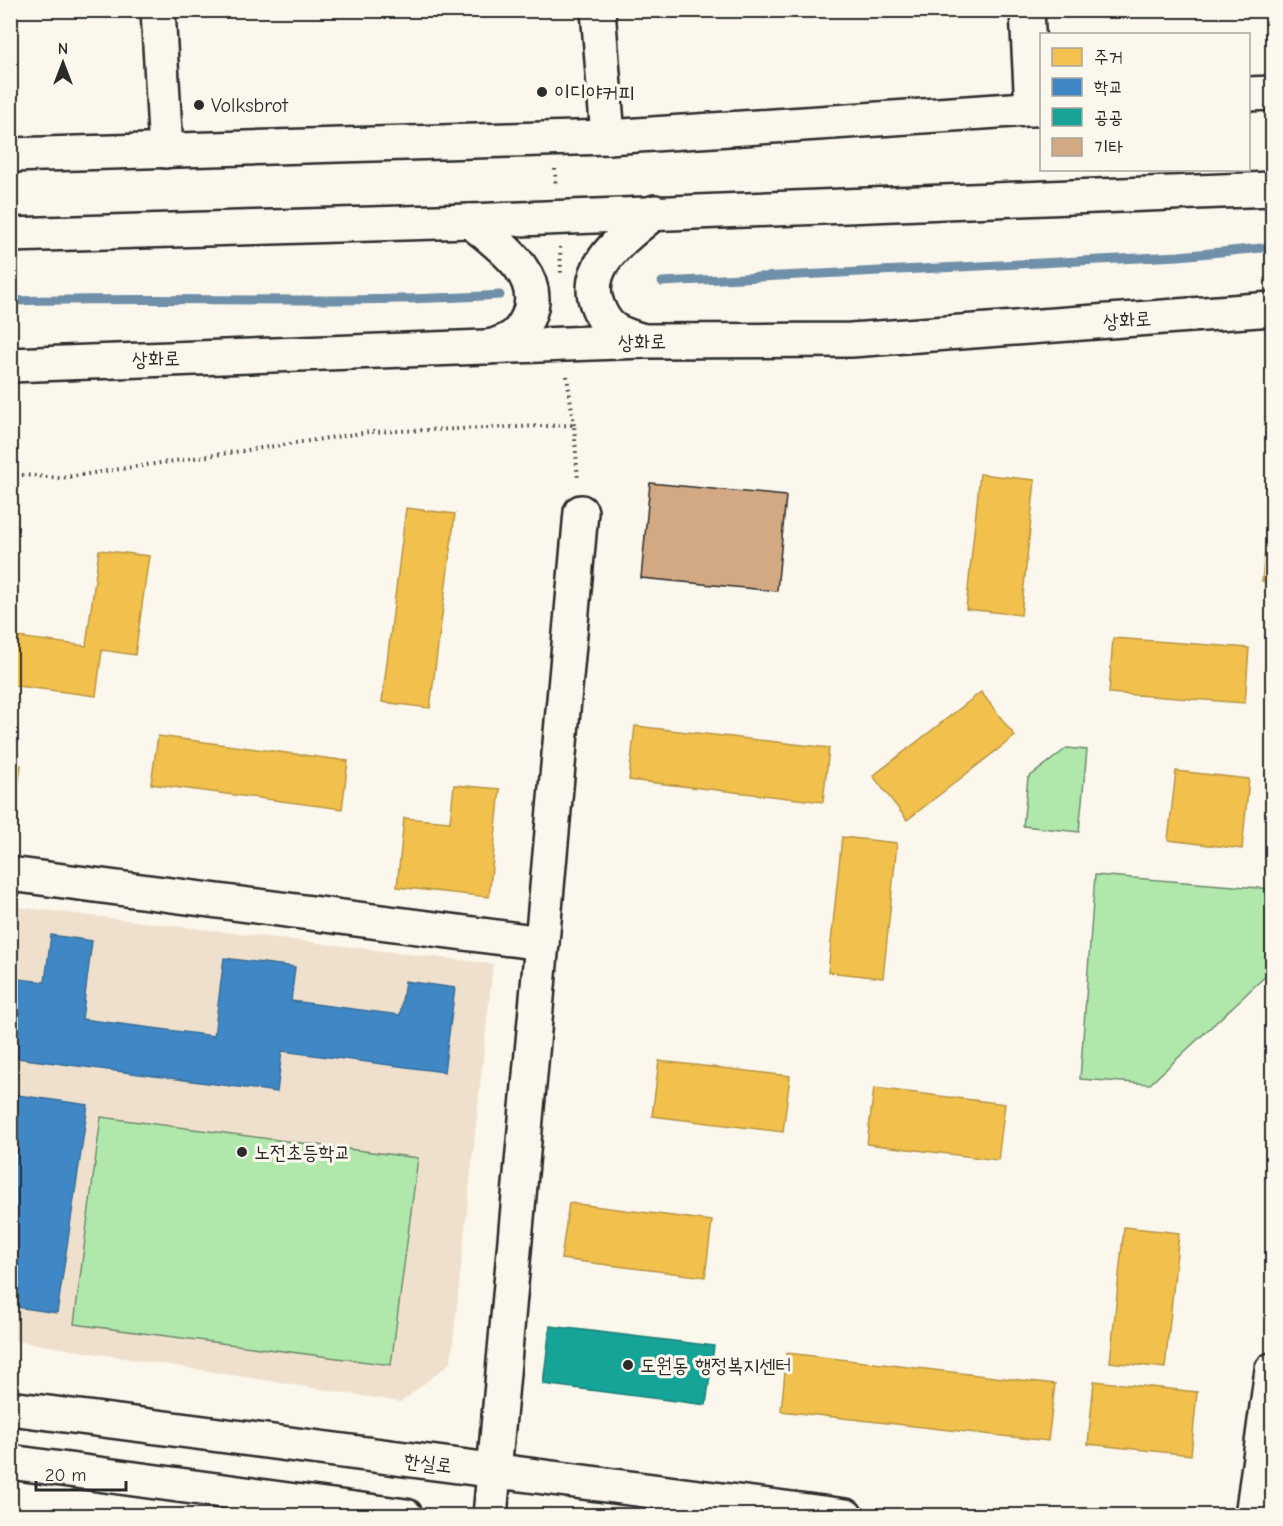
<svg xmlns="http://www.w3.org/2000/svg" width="1283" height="1526" font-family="'Comic Neue','Poor Story',sans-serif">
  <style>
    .built { fill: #efe0cd }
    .green { fill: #b0e8ac; stroke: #6e8a6c; stroke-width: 1.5 }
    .homes { fill: #f2c14e; stroke: #b69444; stroke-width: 1.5 }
    .schools { fill: #3f88c5; stroke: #396c97; stroke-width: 1.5 }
    .public { fill: #17a398; stroke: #1d7f77; stroke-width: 1.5 }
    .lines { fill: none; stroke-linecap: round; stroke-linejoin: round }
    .stream { stroke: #6f8fa8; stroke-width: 9 }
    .building { fill: #d3a984; stroke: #2b2b2b; stroke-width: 1.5 }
    .minor-casing { stroke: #2b2b2b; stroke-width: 38 }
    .major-casing { stroke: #2b2b2b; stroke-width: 38 }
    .path { stroke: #2b2b2b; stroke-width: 4; stroke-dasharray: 1.5 4.5; stroke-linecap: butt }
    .minor { stroke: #fbf7ec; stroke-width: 33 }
    .major { stroke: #fbf7ec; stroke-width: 33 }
    .poi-dot { fill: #2b2b2b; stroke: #fbf7ec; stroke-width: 2 }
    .labels { text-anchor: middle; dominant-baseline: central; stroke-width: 6; stroke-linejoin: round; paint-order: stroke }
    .poi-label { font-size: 20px; fill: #2b2b2b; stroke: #fbf7ec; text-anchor: start }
    .street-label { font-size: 20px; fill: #2b2b2b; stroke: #fbf7ec }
  </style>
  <rect width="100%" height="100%" fill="#fbf7ec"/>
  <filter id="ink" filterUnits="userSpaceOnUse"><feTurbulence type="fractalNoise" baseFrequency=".0167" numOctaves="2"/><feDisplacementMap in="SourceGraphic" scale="12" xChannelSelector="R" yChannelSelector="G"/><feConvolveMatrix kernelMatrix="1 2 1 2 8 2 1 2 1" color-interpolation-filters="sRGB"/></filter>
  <g filter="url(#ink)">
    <path class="built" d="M10 906 493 964 451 1362 401 1402 11 1340Z"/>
    <g class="green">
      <path d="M1067 748 1087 750 1079 832 1023 826 1028 778Z"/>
      <path d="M1095 875 1272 889V970L1150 1084 1080 1079Z"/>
      <path d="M101 1117 418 1158 391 1365 74 1324Z"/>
    </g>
    <g class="homes">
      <path d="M980 474 1035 480 1021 615 966 609Z"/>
      <path d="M1272 478V582L1262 581Z"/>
      <path d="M406 508 455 514 430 708 382 702Z"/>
      <path d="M99 550 149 556 135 655 102 650 96 696 10 685V636L86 646Z"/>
      <path d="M1113 638 1249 648 1245 703 1109 693Z"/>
      <path d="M981 692 1015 736 907 820 873 776Z"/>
      <path d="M635 726 829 748 823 802 629 780Z"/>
      <path d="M158 736 348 761 342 809 151 784Z"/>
      <path d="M10 764 21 765 15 812H10Z"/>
      <path d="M1176 771 1249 779 1242 849 1168 840Z"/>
      <path d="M454 785 500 789 489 897 397 887 404 818 450 822Z"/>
      <path d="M842 837 897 843 883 978 828 972Z"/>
      <path d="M659 1061 790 1076 783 1132 652 1116Z"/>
      <path d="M874 1088 1005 1104 998 1160 867 1144Z"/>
      <path d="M569 1203 712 1221 705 1277 561 1259Z"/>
      <path d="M1124 1227 1179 1233 1165 1368 1110 1362Z"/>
      <path d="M787 1353 1055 1384 1048 1441 781 1411Z"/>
      <path d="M1094 1381 1197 1392 1191 1455 1088 1444Z"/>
    </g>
    <g class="schools">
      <path d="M51 935 92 941 82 1019 214 1036 224 958 295 967 291 1001 400 1015 405 981 455 988 444 1072 282 1051 277 1092 10 1057V978L45 982Z"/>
      <path d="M10 1094 88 1105 57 1313 10 1306Z"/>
    </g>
    <path class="public" d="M550 1326 714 1346 706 1405 543 1384Z"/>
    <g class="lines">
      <g class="stream">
        <path d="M662 282 1179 256 1272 247"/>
        <path d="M10 301C174 296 337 305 500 295"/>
      </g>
    </g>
    <path class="building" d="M650 483 786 496 777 591 641 578Z"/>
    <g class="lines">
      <g class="minor-casing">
        <g id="minor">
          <path d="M158 10 166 151"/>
          <path d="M598 10 608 137"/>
          <path d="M1027 10 1032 109"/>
          <path d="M1248 94 1272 93"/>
          <path d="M10 155 608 137 1042 108"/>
          <path d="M10 874 542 943"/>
          <path d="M490 1516 581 512"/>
          <path d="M1252 1516 1272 1370"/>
        </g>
      </g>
      <g class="major-casing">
        <g id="major">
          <path d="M470 221C498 244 546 275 528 317 519 337 509 341 489 347"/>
          <path d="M10 235 470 221 1272 189"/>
          <path d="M643 341C619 333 608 332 598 307 580 265 628 235 655 212"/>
          <path d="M10 365 644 341 851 340 1272 309"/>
          <path d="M10 1408 846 1516"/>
          <path d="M10 1462 406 1516"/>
        </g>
      </g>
      <g class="path">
        <path d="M555 169 556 186"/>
        <path d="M560 247 561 273"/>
        <path d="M567 376 574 425"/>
        <path d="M10 474 60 478 369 432 574 425 578 481"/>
      </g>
      <use href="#minor" class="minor"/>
      <use href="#major" class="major"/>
    </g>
  </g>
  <g class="poi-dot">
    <circle cx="542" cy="92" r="6"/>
    <circle cx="199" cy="105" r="6"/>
    <circle cx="242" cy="1152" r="6"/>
    <circle cx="628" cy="1365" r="6"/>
  </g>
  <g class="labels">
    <g class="poi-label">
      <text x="554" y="92">이디야커피</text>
      <text x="211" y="105">Volksbrot</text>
      <text x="254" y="1152">노전초등학교</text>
      <text x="640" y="1365">도원동 행정복지센터</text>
    </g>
    <g class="street-label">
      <text transform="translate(1127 320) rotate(-4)">상화로</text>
      <text transform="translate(642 342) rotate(-2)">상화로</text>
      <text transform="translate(156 359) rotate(-2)">상화로</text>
      <text transform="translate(428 1463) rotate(7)">한실로</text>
    </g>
  </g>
  <rect width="1283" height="1526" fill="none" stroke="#fbf7ec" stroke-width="36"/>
  <rect x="18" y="18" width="1247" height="1490" fill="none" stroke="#2b2b2b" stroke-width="2" filter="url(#ink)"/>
  <rect x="1040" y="33" width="210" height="138" fill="#fbf7ec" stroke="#a8a59f" stroke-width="1.5"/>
  <rect x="1052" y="48" width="30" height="18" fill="#f2c14e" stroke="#a8a59f" stroke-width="1.5"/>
  <text x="1094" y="63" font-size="18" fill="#2b2b2b">주거</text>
  <rect x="1052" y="78" width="30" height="18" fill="#3f88c5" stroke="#a8a59f" stroke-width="1.5"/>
  <text x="1094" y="93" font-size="18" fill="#2b2b2b">학교</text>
  <rect x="1052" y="108" width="30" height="18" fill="#17a398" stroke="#a8a59f" stroke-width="1.5"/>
  <text x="1094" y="123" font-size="18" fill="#2b2b2b">공공</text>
  <rect x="1052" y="138" width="30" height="18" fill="#d3a984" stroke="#a8a59f" stroke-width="1.5"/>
  <text x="1094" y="153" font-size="18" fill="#2b2b2b">기타</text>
  <g transform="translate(63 63)" stroke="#fbf7ec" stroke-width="4.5" paint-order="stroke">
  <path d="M0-4.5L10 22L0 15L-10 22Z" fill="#2b2b2b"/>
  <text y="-9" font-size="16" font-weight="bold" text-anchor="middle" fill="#2b2b2b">N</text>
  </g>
  <path d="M36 1481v9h90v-9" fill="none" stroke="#2b2b2b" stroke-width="3"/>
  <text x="45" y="1481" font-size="18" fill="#2b2b2b" stroke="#fbf7ec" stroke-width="4.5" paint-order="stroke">20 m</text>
</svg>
